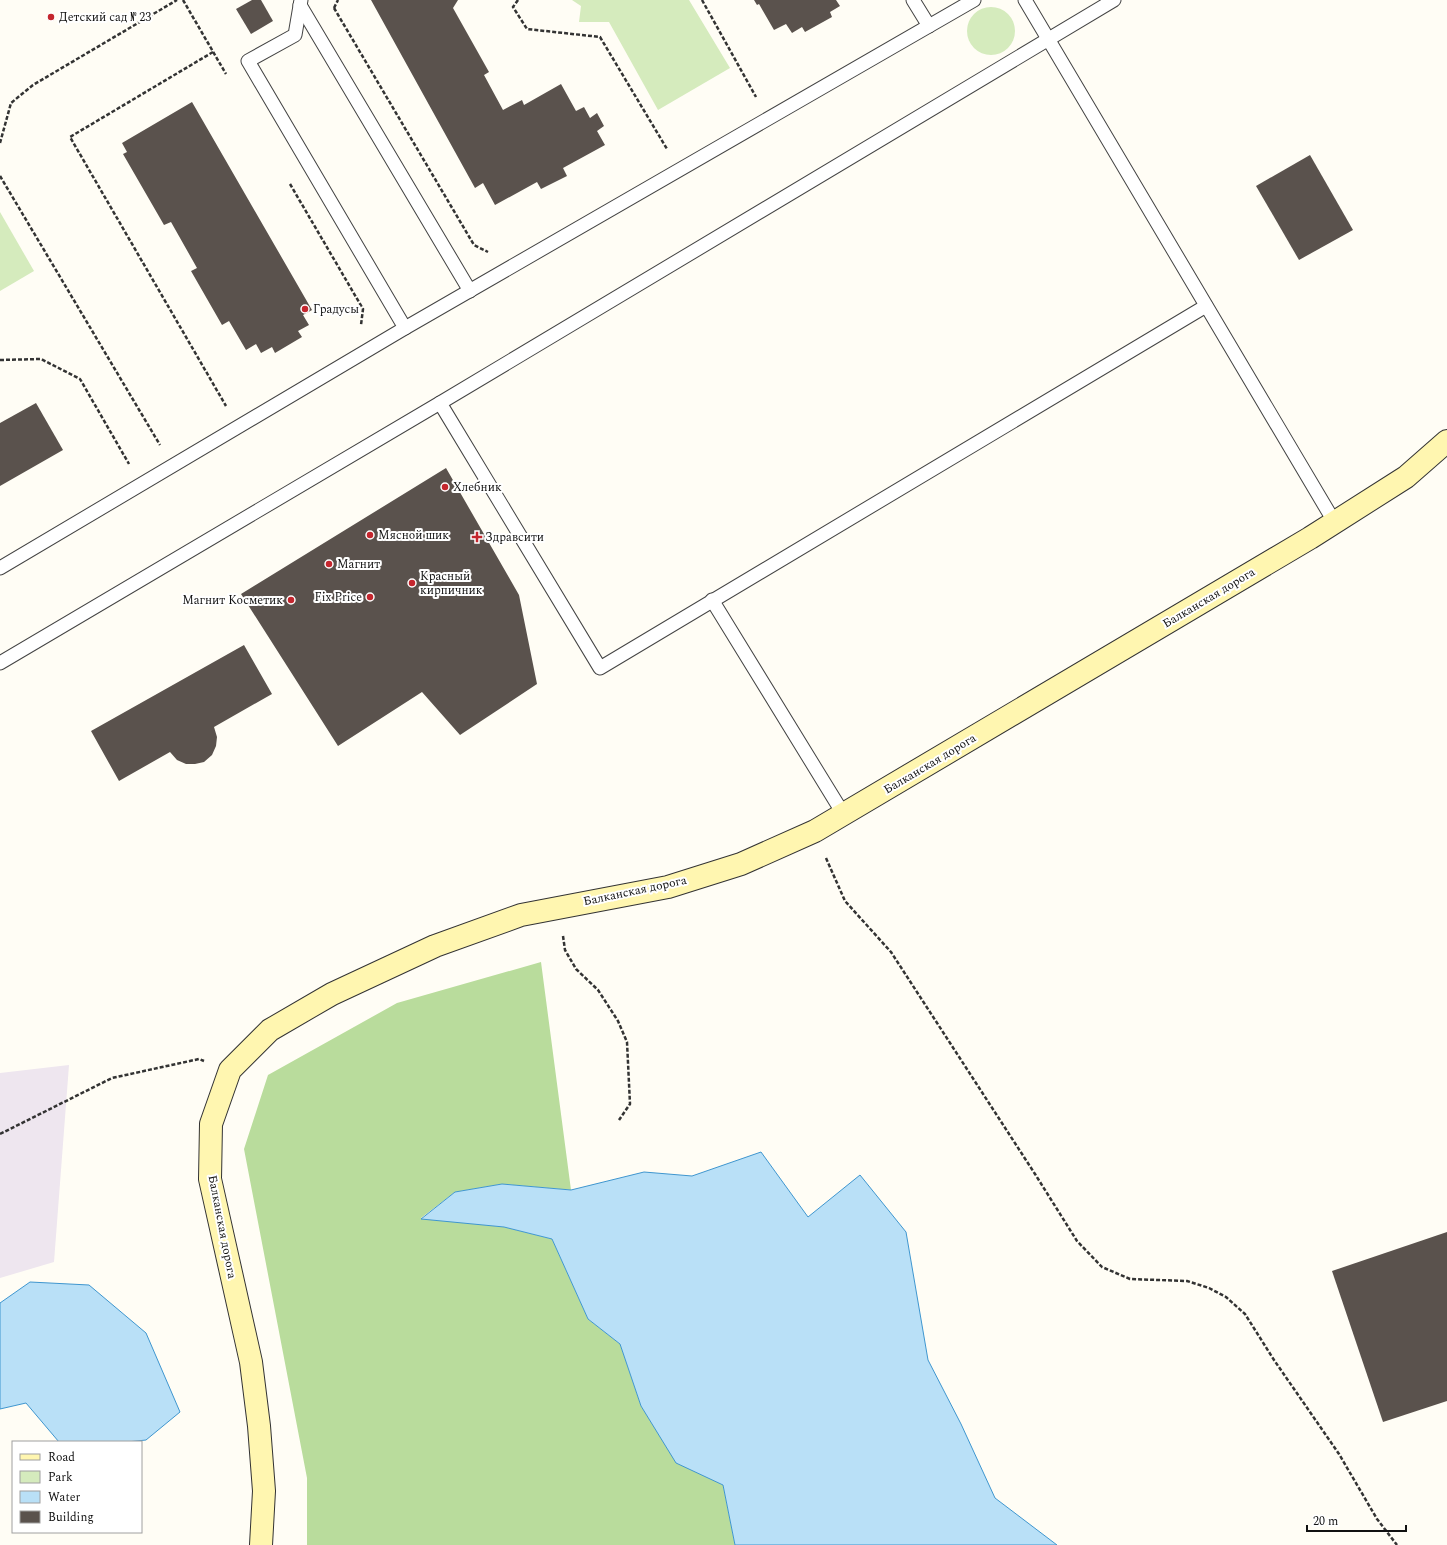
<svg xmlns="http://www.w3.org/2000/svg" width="1447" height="1545" font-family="Spectral,serif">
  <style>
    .industrial { fill: #eee6ef }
    .green { fill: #d5ebbd }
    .forest { fill: #b9dc9c }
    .water { fill: #b9e0f7; stroke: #3f96cf }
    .building { fill: #5a524d }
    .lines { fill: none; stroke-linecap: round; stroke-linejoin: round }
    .lane-casing { stroke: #444; stroke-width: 15 }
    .secondary-casing { stroke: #333; stroke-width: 24 }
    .path { stroke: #333; stroke-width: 2.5; stroke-dasharray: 4 2; stroke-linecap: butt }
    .lane { stroke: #fff; stroke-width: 13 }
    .secondary { stroke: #fff6b0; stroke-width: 22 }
    .poi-dot { fill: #c4262e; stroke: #fff; stroke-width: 1.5 }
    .labels { text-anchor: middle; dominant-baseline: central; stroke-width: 4; stroke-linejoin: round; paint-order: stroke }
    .poi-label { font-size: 12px; fill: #111; stroke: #fff; text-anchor: start }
    .street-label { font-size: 12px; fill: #111; stroke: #fff }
  </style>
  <rect width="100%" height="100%" fill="#fffdf5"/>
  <path class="industrial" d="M69 1065 54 1262 0 1278V1073Z"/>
  <g class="green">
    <path d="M572 0H689L730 68 658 110 609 22H579L581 6Z"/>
    <circle cx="991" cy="31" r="24"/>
    <path d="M0 212 34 271 0 291Z"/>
  </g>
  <path class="forest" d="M541 962 571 1190 502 1184 455 1192 421 1218 504 1227 552 1239 588 1319 620 1344 641 1406 676 1462 723 1485 735 1545H307V1478L244 1149 268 1075 397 1003Z"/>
  <g class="water">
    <path d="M761 1152 808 1217 860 1175 906 1232 928 1360 961 1424 995 1498 1057 1545H735L723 1485 676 1463 641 1406 620 1344 588 1319 552 1239 504 1227 421 1219 455 1192 502 1184 571 1190 644 1172 692 1176Z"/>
    <path d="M30 1282 89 1285 146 1333 180 1412 146 1440 127 1442H59L26 1403 0 1409V1303Z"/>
  </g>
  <g class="building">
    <path d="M252 0H261L273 21 251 34 236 9Z"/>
    <path d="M371 0H458L453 8 489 72 484 75 503 110 522 100 524 105 561 84 576 111 584 107 590 118 597 113 604 126 597 131 605 145 563 168 567 176 541 189 537 182 495 205 483 183 475 188Z"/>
    <path d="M754 0H836L840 6 830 12 832 17 805 32 802 27 792 33 786 24 774 30 759 4 757 5Z"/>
    <path d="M192 102 312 310 303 315 309 325 298 331 302 337 275 353 272 347 261 353 256 344 246 350 229 321 222 325 191 271 197 268 171 222 164 225 123 154 127 152 122 143Z"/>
    <path d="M1310 155 1353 230 1299 260 1256 186Z"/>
    <path d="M36 403 63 450 0 486V423Z"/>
    <path d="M446 468 519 595 537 684 460 735 422 692 338 746 241 594Z"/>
    <path d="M244 645 272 694 214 727 217 737 216 746 212 755 204 762 195 764H186L177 760 170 752 119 781 91 731Z"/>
    <path d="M1447 1232V1401L1383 1422 1332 1271Z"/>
  </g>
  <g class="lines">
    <g class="lane-casing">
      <g id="lane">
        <path d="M301 0 295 35 248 61 405 328"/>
        <path d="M913 0 929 26"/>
        <path d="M1025 0 1335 523"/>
        <path d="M300 5 470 291"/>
        <path d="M440 403 600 668 1206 306"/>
        <path d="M0 568 405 328 974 0"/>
        <path d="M712 600 844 815"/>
        <path d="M0 663 440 403 1114 0"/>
      </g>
    </g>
    <g class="secondary-casing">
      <path id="secondary" d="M261 1545 264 1491 259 1426 251 1362 210 1179 211 1124 230 1070 270 1030 332 994 435 946 521 915 668 887 741 864 815 831 1310 538 1406 477 1447 441"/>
    </g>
    <g class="path">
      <path d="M183 0 226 74"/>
      <path d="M518 0 513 7 527 29 600 37 667 149"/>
      <path d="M702 0 756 97"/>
      <path d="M334 8 474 245 488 252"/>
      <path d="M334 8 338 0"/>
      <path d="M213 52 70 137 226 406"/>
      <path d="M0 143 11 103 33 85 177 0"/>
      <path d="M0 176 160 445"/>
      <path d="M290 184 363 309 361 325"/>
      <path d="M0 360 41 359 80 379 129 464"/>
      <path d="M826 858 845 901 891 952 1035 1174 1077 1241 1102 1267 1130 1279 1187 1281 1209 1288 1226 1297 1245 1314 1274 1360 1339 1454 1377 1519 1397 1545"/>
      <path d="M563 936 565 950 576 969 598 990 618 1021 627 1042 630 1104 619 1120"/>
      <path d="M0 1134 112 1078 199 1059 204 1061"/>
    </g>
    <use href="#lane" class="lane"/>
    <use href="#secondary" class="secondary"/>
  </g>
  <g class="poi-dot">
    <circle cx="51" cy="17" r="4"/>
    <circle cx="305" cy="309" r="4"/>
    <circle cx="445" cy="487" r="4"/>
    <circle cx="370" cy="535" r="4"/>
    <path d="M475 531h4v4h4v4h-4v4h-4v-4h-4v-4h4z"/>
    <circle cx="329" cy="564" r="4"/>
    <circle cx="412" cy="583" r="4"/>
    <circle cx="370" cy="597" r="4"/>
    <circle cx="291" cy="600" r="4"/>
  </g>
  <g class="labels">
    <g class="poi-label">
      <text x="59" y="17">Детский сад № 23</text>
      <text x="313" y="309">Градусы</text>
      <text x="453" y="487">Хлебник</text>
      <text x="378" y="535">Мясной шик</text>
      <text x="485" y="537">Здравсити</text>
      <text x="337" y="564">Магнит</text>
      <text x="420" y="576">Красный<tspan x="420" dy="14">кирпичник</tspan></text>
      <text x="362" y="597" text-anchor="end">Fix Price</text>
      <text x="283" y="600" text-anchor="end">Магнит Косметик</text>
    </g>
    <g class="street-label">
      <text transform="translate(1209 598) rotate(-31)">Балканская дорога</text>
      <text transform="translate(930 764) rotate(-31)">Балканская дорога</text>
      <text transform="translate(635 891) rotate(-12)">Балканская дорога</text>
      <text transform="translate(222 1227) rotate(79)">Балканская дорога</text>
    </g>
  </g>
  <rect x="12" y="1441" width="130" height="92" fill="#ffffff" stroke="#a0a0a0"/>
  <rect x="20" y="1454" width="20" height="6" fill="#fff6b0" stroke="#a0a0a0"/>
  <text x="48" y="1461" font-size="12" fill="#111111">Road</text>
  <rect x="20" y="1471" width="20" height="12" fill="#d5ebbd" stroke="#a0a0a0"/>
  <text x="48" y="1481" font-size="12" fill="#111111">Park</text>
  <rect x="20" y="1491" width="20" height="12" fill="#b9e0f7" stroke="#a0a0a0"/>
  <text x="48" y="1501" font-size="12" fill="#111111">Water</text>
  <rect x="20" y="1511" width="20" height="12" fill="#5a524d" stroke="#a0a0a0"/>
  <text x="48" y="1521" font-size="12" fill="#111111">Building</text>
  <path d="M1307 1525v6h99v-6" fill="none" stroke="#111111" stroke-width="2"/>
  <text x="1313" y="1525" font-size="12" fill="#111111" stroke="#ffffff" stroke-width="3" paint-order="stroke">20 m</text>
</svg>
